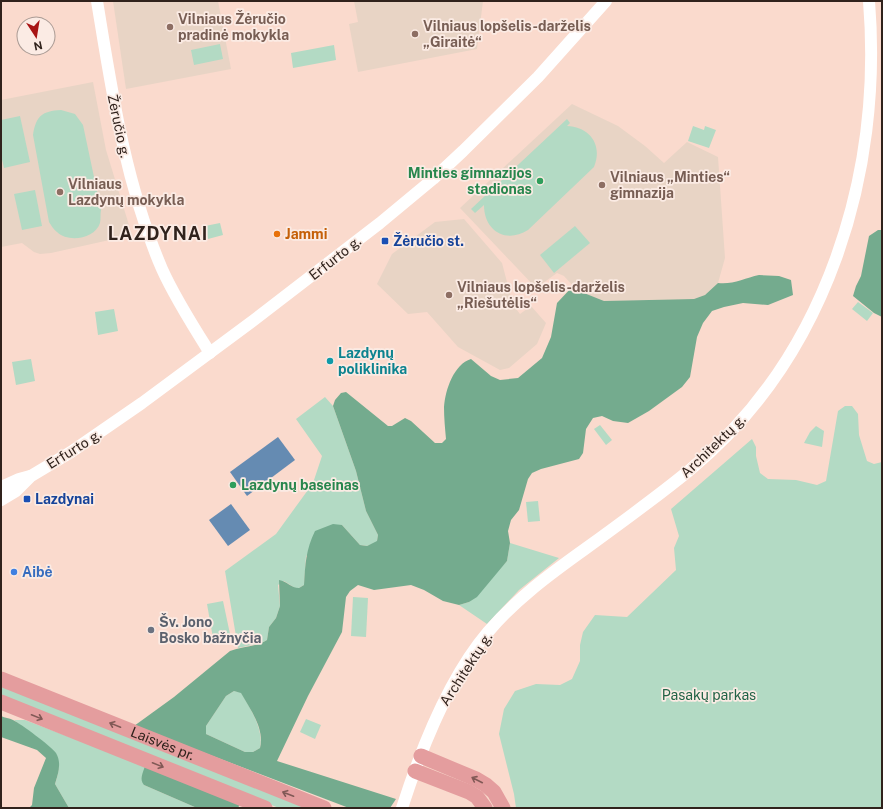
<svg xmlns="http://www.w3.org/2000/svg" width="883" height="809" font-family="'Public Sans',sans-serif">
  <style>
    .education { fill: #e8d4c5 }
    .green { fill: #b3dac4 }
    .forest { fill: #74ab8e; fill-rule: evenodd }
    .water { fill: #658bb2 }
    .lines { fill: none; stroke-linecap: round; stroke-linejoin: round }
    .minor { stroke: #fff; stroke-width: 12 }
    .major { stroke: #e49d9e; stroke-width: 15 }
    .oneway { stroke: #815956 }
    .education-dot { fill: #8d6e63; stroke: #fbebe4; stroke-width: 1.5 }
    .leisure-dot { fill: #2e9e5b; stroke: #fbebe4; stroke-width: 1.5 }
    .food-dot { fill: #e8710a; stroke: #fbebe4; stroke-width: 1.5 }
    .transit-dot { fill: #1a4fb4; stroke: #fbebe4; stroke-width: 1.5 }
    .culture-dot { fill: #0f9aa8; stroke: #fbebe4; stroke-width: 1.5 }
    .shop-dot { fill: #3f7fe0; stroke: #fbebe4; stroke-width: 1.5 }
    .worship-dot { fill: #6b7280; stroke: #fbebe4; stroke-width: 1.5 }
    .labels { text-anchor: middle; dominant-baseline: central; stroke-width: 3.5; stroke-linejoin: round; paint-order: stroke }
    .education-label { font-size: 14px; font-weight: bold; fill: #785e54; stroke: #fbebe4; text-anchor: start }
    .street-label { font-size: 14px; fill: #30221c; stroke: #fbebe4 }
    .leisure-label { font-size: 14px; font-weight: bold; fill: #27864d; stroke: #fbebe4; text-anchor: end }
    .food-label { font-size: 14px; font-weight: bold; fill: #c56008; stroke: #fbebe4; text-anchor: start }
    .transit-label { font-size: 14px; font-weight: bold; fill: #164399; stroke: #fbebe4; text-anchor: start }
    .culture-label { font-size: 14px; font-weight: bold; fill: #0d838f; stroke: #fbebe4; text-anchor: start }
    .shop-label { font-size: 14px; font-weight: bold; fill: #366cbe; stroke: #fbebe4; text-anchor: start }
    .worship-label { font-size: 14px; font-weight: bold; fill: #5b616d; stroke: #fbebe4; text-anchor: start }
    .park-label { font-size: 14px; fill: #226346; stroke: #fbebe4 }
    .district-label { font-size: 18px; font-weight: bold; letter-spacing: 1px; fill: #30221c; stroke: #fbebe4 }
  </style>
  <rect width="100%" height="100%" fill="#fadacd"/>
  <g class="education">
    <path d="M113 1H218L231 69 126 89Z"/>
    <path d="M354 1H483L477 49 358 72 349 24 358 22Z"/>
    <path d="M93 82 106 150 132 235 51 253 40 254 34 252 22 243 1 247V100Z"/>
    <path d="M572 104 618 126 645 146 664 163 687 142 718 157 725 258 718 283 705 295 694 299 604 301 584 293 573 286 564 276 557 273 536 288 460 208Z"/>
    <path d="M464 219 502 263 513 305 520 314 531 306 546 323 537 344 509 368 500 370 458 347 427 312 408 314 377 284 392 254 435 222Z"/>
  </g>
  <g class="green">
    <path d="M220 44 223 59 194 65 191 50Z"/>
    <path d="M334 45 336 60 293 68 291 53Z"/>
    <path d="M61 110 75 114 83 125 101 210C100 214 101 219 100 223 95 239 68 243 57 232 54 230 51 225 49 222L33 135C36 116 42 111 61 110Z"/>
    <path d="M20 116 30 162 4 168 1 155V120Z"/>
    <path d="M567 119 570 123 567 126C590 127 603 145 594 167L528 230C506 244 484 231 484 205L475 213 471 209Z"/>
    <path d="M693 126 704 130 705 126 716 130 709 148 688 141Z"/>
    <path d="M35 190 42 226 22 230 14 194Z"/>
    <path d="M220 223 223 235 208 239 205 226Z"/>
    <path d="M575 226 590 243 554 273 540 255Z"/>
    <path d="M858 302 873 313 867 321 852 309Z"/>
    <path d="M114 309 118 331 98 335 95 312Z"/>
    <path d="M31 359 35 381 16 385 12 362Z"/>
    <path d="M325 397 333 406 356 471 366 511 378 535 377 542 367 546 360 545 342 525 306 556 304 585 299 588H295L284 581 278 585 280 606 276 618 269 627 267 640 261 643 238 648 225 571 276 534 313 483 322 456 296 419Z"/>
    <path d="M845 406H852L858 414 859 435 867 461 874 464 882 462V808H516L514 794 499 734 504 709 515 691 536 684 560 685 572 679 580 661V645L583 632 595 615 627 617 676 570 674 548 679 536 671 509 752 439 756 447V456L760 473 768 479 796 480 817 485 826 481 838 411Z"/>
    <path d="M600 425 612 440 606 445 594 429Z"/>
    <path d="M816 426 824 431 822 447 804 443 810 432Z"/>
    <path d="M538 501 540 521 528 522 526 502Z"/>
    <path d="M510 543 559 558 519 590 487 624 459 605 469 602 507 561Z"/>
    <path d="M353 597 368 598 366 637 351 636Z"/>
    <path d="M223 601 230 634 213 638 207 604Z"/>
    <path d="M1 684 309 808H279L1 697Z"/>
    <path d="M234 691 241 692C250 709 264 728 260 748L253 752H245L206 734V726L226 696Z"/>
    <path d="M306 719 321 725 315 739 300 732Z"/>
    <path d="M14 720H25L145 766 144 785 197 808H69L55 784C63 761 58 753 39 739 31 733 22 727 14 720Z"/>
  </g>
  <g class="forest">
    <path d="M878 230H882V317L874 313 853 296 856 286 861 276 869 236Z"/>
    <path d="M759 275 779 276 791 280 793 295 768 305 743 303 724 307 712 311 703 323 697 337 690 377 682 387 649 411 628 423 613 421 602 416 593 418 586 429 583 453 579 459 541 469 532 473 528 479 519 510 511 520 508 531 510 543 507 561 477 597 469 602 459 605 443 601 424 590 411 585 374 590 358 585 350 591 346 597 342 632 308 696 277 761 396 799 390 808H349L134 726 174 697 230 651C242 646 256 647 267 640L269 627 276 618 280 606 279 580C287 581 291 588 299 588L304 585C305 565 306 549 315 531L333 524 342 525 360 545 367 546 377 541 378 535 366 511 356 471 333 406 335 400 341 393 346 392 388 426H392L405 418 411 421 435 443H442L446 439C445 428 444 418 444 407 445 390 454 364 471 359L491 376 500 380 518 378 542 358 551 337 557 303 573 286 584 293 604 301 694 299 705 295 718 283C732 285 745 278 759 275ZM234 691 241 693C250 709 265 729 260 748L253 752H245L206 734V726L226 696Z"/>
    <path d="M1 716C5 718 9 718 13 720 21 724 51 746 56 753 62 763 58 774 55 784L69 808H29L32 805 34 788 46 758 37 750 1 737Z"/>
    <path d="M145 766 240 804 238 808H197L144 785C139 779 143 773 145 766Z"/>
  </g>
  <g class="water">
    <path d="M278 437 295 460 247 496 230 472Z"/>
    <path d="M231 504 250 530 228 546 209 520Z"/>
  </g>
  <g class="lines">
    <g class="minor">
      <path d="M97 1C112 92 125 183 162 269 175 298 193 326 210 353"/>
      <path d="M1 487 19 479 30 476"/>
      <path d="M1 500 16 491 31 476 71 452 142 403 254 320 380 223 433 179 463 151 538 77 606 1"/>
      <path d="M402 808C421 749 448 679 488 632 516 599 550 574 585 549 621 523 657 497 691 469 827 356 883 174 869 1"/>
    </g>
    <g class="major">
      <path id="s1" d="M1 679 324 808"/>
      <path d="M1 702 265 808"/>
      <path d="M421 756 476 779 486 785 494 792 503 808"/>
      <path d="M415 771 469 792 477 797 485 808"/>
    </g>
  </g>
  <defs><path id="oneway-shaft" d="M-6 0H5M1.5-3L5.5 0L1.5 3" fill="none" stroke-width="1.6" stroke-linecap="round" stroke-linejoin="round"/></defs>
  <g class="oneway">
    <use href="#oneway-shaft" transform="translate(37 717) rotate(22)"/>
    <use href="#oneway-shaft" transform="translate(115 725) rotate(-158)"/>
    <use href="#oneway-shaft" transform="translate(158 765) rotate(22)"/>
    <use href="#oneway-shaft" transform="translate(477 780) rotate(-153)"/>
    <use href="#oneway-shaft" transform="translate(288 794) rotate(-159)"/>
  </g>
  <g class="education-dot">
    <circle cx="170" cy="27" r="4"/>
    <circle cx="415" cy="34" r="4"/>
    <circle cx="602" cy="185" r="4"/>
    <circle cx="60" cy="192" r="4"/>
    <circle cx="449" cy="295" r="4"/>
  </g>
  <g class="leisure-dot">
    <circle cx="540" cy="181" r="4"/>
    <circle cx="233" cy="485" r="4"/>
  </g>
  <circle class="food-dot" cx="277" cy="234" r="4"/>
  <g class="transit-dot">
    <rect x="381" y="237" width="8" height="8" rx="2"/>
    <rect x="23" y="495" width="8" height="8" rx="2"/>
  </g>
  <circle class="culture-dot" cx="330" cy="361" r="4"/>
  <circle class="shop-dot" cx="14" cy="572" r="4"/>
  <circle class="worship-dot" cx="151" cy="630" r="4"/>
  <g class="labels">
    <g class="education-label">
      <text x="178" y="19">Vilniaus Žėručio<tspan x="178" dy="16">pradinė mokykla</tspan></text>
      <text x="423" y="26">Vilniaus lopšelis-darželis<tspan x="423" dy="16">„Giraitė“</tspan></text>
      <text x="610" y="177">Vilniaus „Minties“<tspan x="610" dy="16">gimnazija</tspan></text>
      <text x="68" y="184">Vilniaus<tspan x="68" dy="16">Lazdynų mokykla</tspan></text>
      <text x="457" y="287">Vilniaus lopšelis-darželis<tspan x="457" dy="16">„Riešutėlis“</tspan></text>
    </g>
    <g class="street-label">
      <text transform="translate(119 126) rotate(78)">Žėručio g.</text>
      <text transform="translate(335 258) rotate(-38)">Erfurto g.</text>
      <text transform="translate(713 446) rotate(-44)">Architektų g.</text>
      <text transform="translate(74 449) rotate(-32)">Erfurto g.</text>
      <text transform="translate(466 669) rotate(-57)">Architektų g.</text>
      <text stroke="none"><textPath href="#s1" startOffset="174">Laisvės pr.</textPath></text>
    </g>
    <g class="leisure-label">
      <text x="532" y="173">Minties gimnazijos<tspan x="532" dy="16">stadionas</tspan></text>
      <text x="241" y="485" text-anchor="start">Lazdynų baseinas</text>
    </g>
    <g class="food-label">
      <text x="285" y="234">Jammi</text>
    </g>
    <g class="transit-label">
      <text x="393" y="241">Žėručio st.</text>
      <text x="35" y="499">Lazdynai</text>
    </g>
    <g class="culture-label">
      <text x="338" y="353">Lazdynų<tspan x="338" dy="16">poliklinika</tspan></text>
    </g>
    <g class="shop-label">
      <text x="22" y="572">Aibė</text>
    </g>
    <g class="worship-label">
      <text x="159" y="622">Šv. Jono<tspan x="159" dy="16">Bosko bažnyčia</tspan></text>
    </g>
    <g class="park-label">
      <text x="709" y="695">Pasakų parkas</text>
    </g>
    <g class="district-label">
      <text x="158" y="233">LAZDYNAI</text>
    </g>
  </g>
  <rect width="883" height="809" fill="none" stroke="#30221c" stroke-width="4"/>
  <g transform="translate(36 36) rotate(168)"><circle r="19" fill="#fbebe4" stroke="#aa9b94"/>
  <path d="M0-3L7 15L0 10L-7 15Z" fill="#a81414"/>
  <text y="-6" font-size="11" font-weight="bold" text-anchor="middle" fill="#30221c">N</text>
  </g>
</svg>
